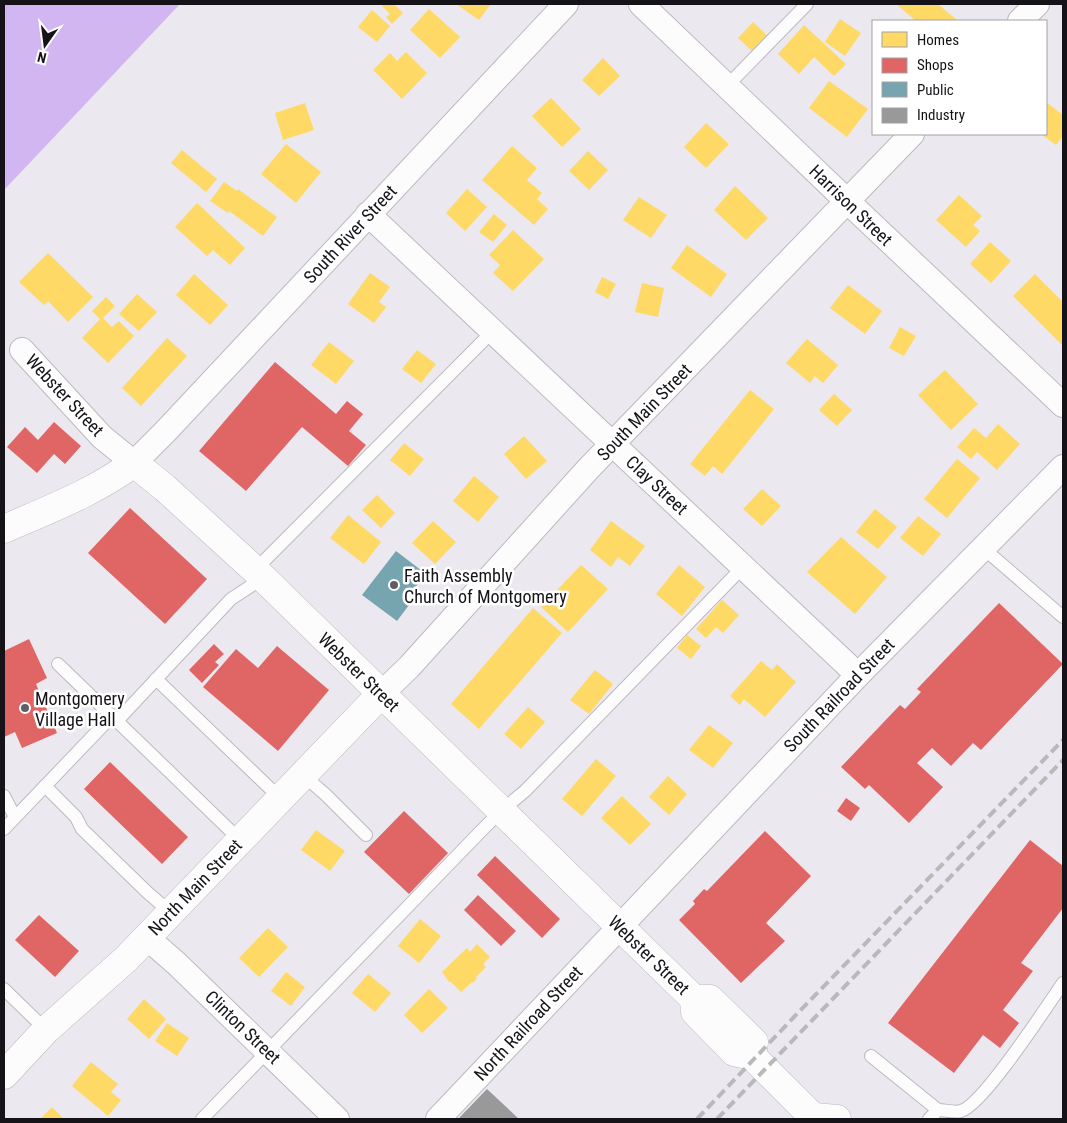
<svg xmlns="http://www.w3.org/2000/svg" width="1067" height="1123" font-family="'Roboto Condensed',sans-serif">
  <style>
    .water { fill: #d2b6f1 }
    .homes { fill: #ffd966 }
    .shops { fill: #e06666 }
    .public { fill: #76a5af }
    .industry { fill: #999 }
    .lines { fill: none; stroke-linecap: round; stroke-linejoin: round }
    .lane-casing { stroke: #bcb9bf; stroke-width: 14 }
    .street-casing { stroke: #bcb9bf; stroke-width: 26 }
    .secondary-casing { stroke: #bcb9bf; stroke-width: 29 }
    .lane { stroke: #fcfcfd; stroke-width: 12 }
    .street { stroke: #fcfcfd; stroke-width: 24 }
    .secondary { stroke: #fcfcfd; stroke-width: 28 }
    .rail { stroke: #bab8ba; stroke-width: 4; stroke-dasharray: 10 5; stroke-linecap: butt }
    .poi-dot { fill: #605e64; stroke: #fff; stroke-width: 2 }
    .labels { text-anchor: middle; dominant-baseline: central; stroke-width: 5; stroke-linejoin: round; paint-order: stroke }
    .street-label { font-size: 18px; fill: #151318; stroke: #fff }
    .poi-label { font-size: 18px; fill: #151318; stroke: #fff; text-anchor: start }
  </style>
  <rect width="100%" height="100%" fill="#ece8f0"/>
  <path class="water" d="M4 4H180L4 190Z"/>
  <g class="homes">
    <path d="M384 4H394L403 13 392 24 386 17 390 14 382 6Z"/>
    <path d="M456 4H491L479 20Z"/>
    <path d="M896 4H938L958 21H916Z"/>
    <path d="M429 9 460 37 440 58 410 30Z"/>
    <path d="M372 10 390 26 377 42 358 27Z"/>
    <path d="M840 19 861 33 845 56 825 42Z"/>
    <path d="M753 22 768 36 753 52 738 38Z"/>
    <path d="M804 25 846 64 834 76 814 57 799 74 778 54Z"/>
    <path d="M406 52 427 73 402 99 373 70 390 53 397 61Z"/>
    <path d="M603 58 620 76 599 96 582 80Z"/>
    <path d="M829 81 868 109 847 137 809 108Z"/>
    <path d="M551 98 581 129 562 147 532 116Z"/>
    <path d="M1046 102 1063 115V136L1056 145 1041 134H1046Z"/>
    <path d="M305 103 314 130 283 140 275 113Z"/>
    <path d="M706 123 729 144 706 168 684 147Z"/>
    <path d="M286 144 321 172 296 203 261 174Z"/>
    <path d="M512 146 537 168 527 180 542 193 537 199 548 209 534 225 482 180Z"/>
    <path d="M182 150 217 179 206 192 171 163Z"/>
    <path d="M588 151 608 170 589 190 569 171Z"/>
    <path d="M224 182 237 191 238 189 277 217 263 236 229 211 228 213 210 201Z"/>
    <path d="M735 186 768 218 746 240 714 210Z"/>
    <path d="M467 189 487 207 465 231 446 213Z"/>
    <path d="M959 195 982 216 973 225 980 231 966 247 936 220Z"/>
    <path d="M639 197 667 215 651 238 623 220Z"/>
    <path d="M197 203 245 248 230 265 213 250 207 256 175 227Z"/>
    <path d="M494 214 507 225 493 242 479 232Z"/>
    <path d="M513 230 544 259 513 291 493 273 500 265 489 255Z"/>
    <path d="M990 242 1011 261 991 283 970 264Z"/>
    <path d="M687 245 727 274 711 297 671 268Z"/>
    <path d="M48 253 93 297 68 322 48 301 44 305 19 282Z"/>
    <path d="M370 273 390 287 379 302 386 307 374 323 348 304Z"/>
    <path d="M194 274 228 305 210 325 176 295Z"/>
    <path d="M1035 274 1063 302V346L1013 296Z"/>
    <path d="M602 277 616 284 608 299 595 292Z"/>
    <path d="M642 283 664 288 658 317 635 312Z"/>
    <path d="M848 285 882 311 865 334 830 308Z"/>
    <path d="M137 294 157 312 139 331 119 314Z"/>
    <path d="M106 297 115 306 103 318 112 327 119 321 134 336 108 363 82 338 100 319 92 311Z"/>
    <path d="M900 327 916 336 904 356 889 348Z"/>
    <path d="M167 338 187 356 141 406 122 388Z"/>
    <path d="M807 339 838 365 823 383 815 376 810 383 786 363Z"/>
    <path d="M329 342 354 361 336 384 311 365Z"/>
    <path d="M417 350 436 364 421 383 402 369Z"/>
    <path d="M945 370 978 404 951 430 918 395Z"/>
    <path d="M750 390 774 409 722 474 713 466 705 476 690 464Z"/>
    <path d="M834 394 852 410 837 426 819 410Z"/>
    <path d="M998 424 1020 444 997 470 977 452 971 459 957 447 974 428 986 438Z"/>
    <path d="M524 436 547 461 526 479 504 454Z"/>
    <path d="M404 443 424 459 410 476 390 460Z"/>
    <path d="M957 459 980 478 947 518 924 499Z"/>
    <path d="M474 476 499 497 478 522 453 501Z"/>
    <path d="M762 489 781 506 762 526 743 509Z"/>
    <path d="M377 495 395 513 381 528 362 510Z"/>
    <path d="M875 509 897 527 878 549 856 532Z"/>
    <path d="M348 515 381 542 364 564 330 538Z"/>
    <path d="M918 516 941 534 923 556 900 538Z"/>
    <path d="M433 521 456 542 435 564 412 543Z"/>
    <path d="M611 521 645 546 630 566 618 557 611 567 590 550Z"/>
    <path d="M841 537 887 577 855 614 807 572Z"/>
    <path d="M581 565 608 589 568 632 541 607Z"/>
    <path d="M679 565 705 587 682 616 656 594Z"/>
    <path d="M722 600 739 615 723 633 716 627 706 638 696 629Z"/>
    <path d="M533 608 562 633 479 729 451 704Z"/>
    <path d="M687 635 701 646 691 659 677 648Z"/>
    <path d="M761 661 772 670 777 664 796 682 765 717 744 699 740 705 730 696Z"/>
    <path d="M595 670 613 684 589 714 570 700Z"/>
    <path d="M528 707 545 722 521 749 504 734Z"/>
    <path d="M709 725 733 743 713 768 689 750Z"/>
    <path d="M596 759 616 776 582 816 562 799Z"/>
    <path d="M668 776 687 794 669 815 649 797Z"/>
    <path d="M622 796 651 824 630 845 601 818Z"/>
    <path d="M316 830 345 851 330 871 301 850Z"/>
    <path d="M420 919 441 936 419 963 398 946Z"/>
    <path d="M268 928 288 947 259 977 239 958Z"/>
    <path d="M477 944 490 957 483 964 486 967 476 977 477 978 473 983 472 982 461 992 451 982H449L442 972 467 948 470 952Z"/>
    <path d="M286 972 305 987 291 1006 271 991Z"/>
    <path d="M368 974 391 993 375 1012 352 993Z"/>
    <path d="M429 989 448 1008 422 1033 404 1015Z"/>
    <path d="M144 999 166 1019 149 1039 127 1019Z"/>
    <path d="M167 1023 189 1038 177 1056 155 1041Z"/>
    <path d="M91 1062 118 1084 111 1092 121 1100 108 1116 72 1086Z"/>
    <path d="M52 1107 64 1119H40Z"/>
  </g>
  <g class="shops">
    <path d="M275 362 336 414 347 401 363 414 349 431 366 445 348 466 302 427 246 491 199 451Z"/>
    <path d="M54 422 81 446 65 464 54 454 37 473 7 447 25 427 38 440Z"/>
    <path d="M130 508 207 579 165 624 88 553Z"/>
    <path d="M999 603 1063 664 981 750 973 743 951 766 932 748 917 763 943 787 909 823 869 785 865 789 841 767 900 705 905 709 921 692 917 689Z"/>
    <path d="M29 639 47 678 36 684 57 733 22 748 15 732 4 737V651Z"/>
    <path d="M214 644 224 654 215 662 219 665 202 683 189 670Z"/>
    <path d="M277 646 329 690 278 751 203 687 236 649 258 668Z"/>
    <path d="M110 762 188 837 162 864 84 789Z"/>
    <path d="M846 798 860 808 851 821 837 811Z"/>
    <path d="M404 811 448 853 409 894 364 852Z"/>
    <path d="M765 831 811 876 766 923 785 941 741 983 679 920 695 904 693 901 704 889 707 891Z"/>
    <path d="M1030 840 1063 866V908L1021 963 1033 971 1003 1010 1019 1023 1000 1048 983 1035 954 1073 888 1023Z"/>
    <path d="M495 856 560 919 542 938 477 875Z"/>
    <path d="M478 895 516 931 501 946 464 910Z"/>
    <path d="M39 915 79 951 55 977 15 940Z"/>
  </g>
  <path class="public" d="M396 551 426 574 404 601 409 605 397 621 362 595Z"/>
  <path class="industry" d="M487 1089 519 1119H458Z"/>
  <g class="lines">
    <g class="lane-casing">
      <g id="lane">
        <path d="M727 86 807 4"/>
        <path d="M983 548 1063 617"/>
        <path d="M255 570 493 331"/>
        <path d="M58 664 240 840"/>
        <path d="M156 679 280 798"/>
        <path d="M117 721 231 599 263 578"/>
        <path d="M303 775 326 795 366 835"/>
        <path d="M45 786 76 817 82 829 147 892 170 912"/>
        <path d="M4 796 15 817"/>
        <path d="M4 829 112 716"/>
        <path d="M4 989 46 1030"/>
        <path d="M871 1056 938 1110"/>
        <path d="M202 1119 481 831 501 811 525 791 743 567"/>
        <path d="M929 1119 938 1110C945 1110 955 1113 961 1111 983 1105 1047 1006 1063 983"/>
      </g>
    </g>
    <g class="street-casing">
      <g id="street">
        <path d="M641 4 847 201 1063 405"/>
        <path d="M1020 21 1037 4"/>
        <path d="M368 214 858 675"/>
        <path d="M22 350 102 437 134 463 165 432 566 4"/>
        <path d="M381 694 409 667 589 468 912 134"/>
        <path d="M146 937 176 963 337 1119"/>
        <path d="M438 1119 858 675 1063 467"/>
      </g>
    </g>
    <g class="secondary-casing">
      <g id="secondary">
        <path d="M4 529C50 509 93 493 134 463L165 488 255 570 694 999 695 1012 734 1052 752 1056 815 1119"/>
        <path d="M694 999H710L754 1042 752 1056"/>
        <path d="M4 1075 46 1030 126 959 381 694"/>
        <path d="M814 1117 837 1119"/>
      </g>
    </g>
    <use href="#lane" class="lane"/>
    <use href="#street" class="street"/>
    <use href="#secondary" class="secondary"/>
    <g class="rail">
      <path d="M697 1119 793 1018 1063 740"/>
      <path d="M717 1119 1063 760"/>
    </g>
  </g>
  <g class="poi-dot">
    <circle cx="394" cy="585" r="5"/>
    <circle cx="25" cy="708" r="5"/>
  </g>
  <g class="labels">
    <g class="street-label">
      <text transform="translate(851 205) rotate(44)">Harrison Street</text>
      <text transform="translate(350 234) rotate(-47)">South River Street</text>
      <text transform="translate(65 395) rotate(47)">Webster Street</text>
      <text transform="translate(644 412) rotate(-46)">South Main Street</text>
      <text transform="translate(657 485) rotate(43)">Clay Street</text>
      <text transform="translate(359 672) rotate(44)">Webster Street</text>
      <text transform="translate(839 695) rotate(-46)">South Railroad Street</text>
      <text transform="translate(195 887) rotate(-46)">North Main Street</text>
      <text transform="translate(649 955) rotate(44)">Webster Street</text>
      <text transform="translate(528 1023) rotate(-47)">North Railroad Street</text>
      <text transform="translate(243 1027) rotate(44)">Clinton Street</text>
    </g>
    <g class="poi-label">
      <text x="404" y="575">Faith Assembly<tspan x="404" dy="21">Church of Montgomery</tspan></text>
      <text x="35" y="698">Montgomery<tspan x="35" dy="21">Village Hall</tspan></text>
    </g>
  </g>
  <rect width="1067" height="1123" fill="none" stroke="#151318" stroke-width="10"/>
  <rect x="872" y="20" width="175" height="115" fill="#ffffff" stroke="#a1a1a3"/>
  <rect x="882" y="32" width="25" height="15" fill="#ffd966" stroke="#a1a1a3"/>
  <text x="917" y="45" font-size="15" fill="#151318">Homes</text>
  <rect x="882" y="58" width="25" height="15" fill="#e06666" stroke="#a1a1a3"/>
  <text x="917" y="70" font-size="15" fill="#151318">Shops</text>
  <rect x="882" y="82" width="25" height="15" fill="#76a5af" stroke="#a1a1a3"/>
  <text x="917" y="95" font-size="15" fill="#151318">Public</text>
  <rect x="882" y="108" width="25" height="15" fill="#999999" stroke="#a1a1a3"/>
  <text x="917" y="120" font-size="15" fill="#151318">Industry</text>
  <g transform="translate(45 45) rotate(194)" stroke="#ffffff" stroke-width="4" paint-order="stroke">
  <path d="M0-4L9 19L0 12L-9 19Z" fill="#151318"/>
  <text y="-8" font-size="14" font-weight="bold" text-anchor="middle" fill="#151318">N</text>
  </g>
</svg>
